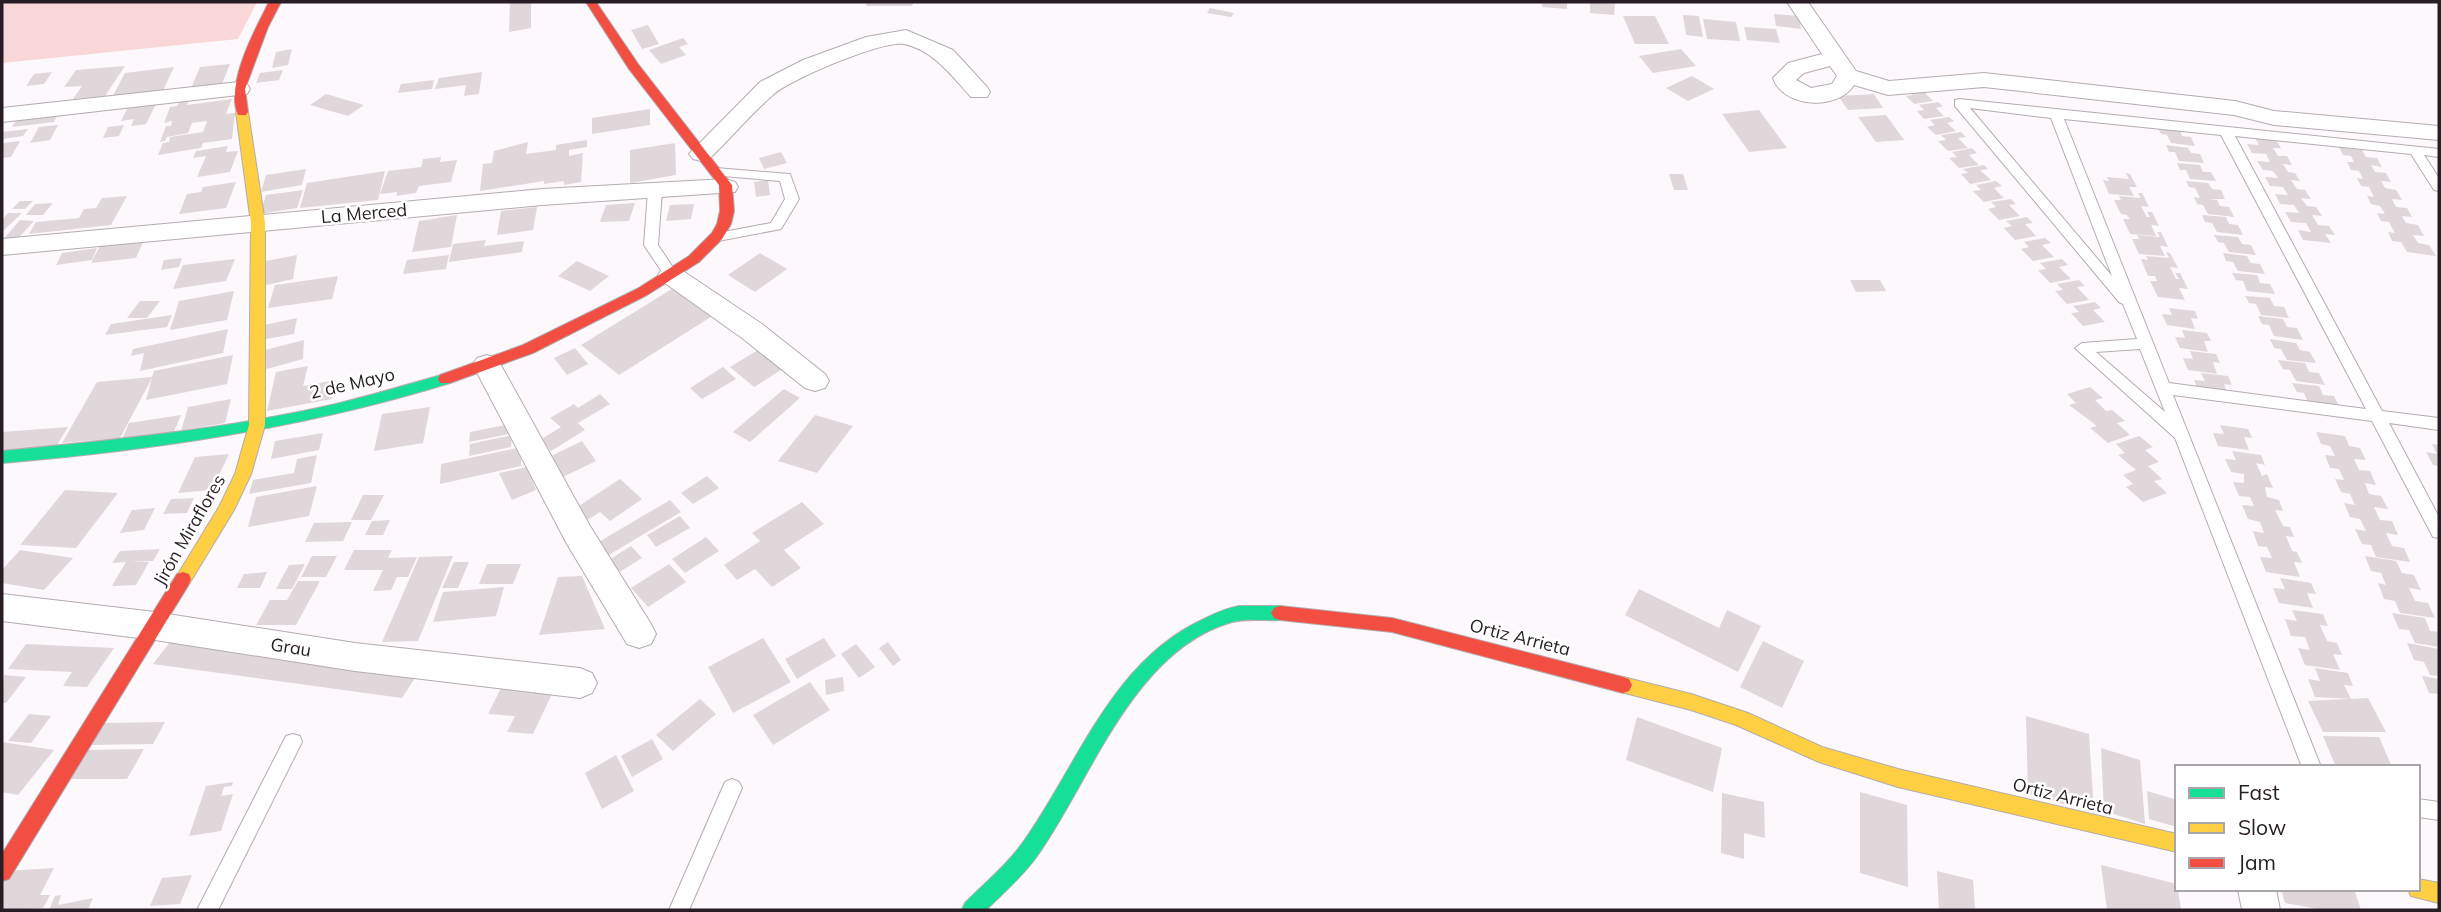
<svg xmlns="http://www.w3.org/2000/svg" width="2441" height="912" font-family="Mulish,sans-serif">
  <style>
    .green { fill: #f9d6d8 }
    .building { fill: #e0d7db }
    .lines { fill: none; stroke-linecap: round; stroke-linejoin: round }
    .lane-casing { stroke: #b3acb1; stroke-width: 2 }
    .street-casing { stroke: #b3acb1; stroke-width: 2 }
    .fast-casing { stroke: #b3acb1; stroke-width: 2 }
    .slow-casing { stroke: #b3acb1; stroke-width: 2 }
    .jam-casing { stroke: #b3acb1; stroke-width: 2 }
    .lane { fill: #fffefe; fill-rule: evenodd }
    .street { fill: #fffefe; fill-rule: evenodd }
    .fast { fill: #16e098; fill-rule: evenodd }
    .slow { fill: #ffcf43; fill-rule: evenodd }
    .jam { fill: #f24e42; fill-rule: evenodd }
    .labels { text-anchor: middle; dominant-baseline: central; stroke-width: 5; stroke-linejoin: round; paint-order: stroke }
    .street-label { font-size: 18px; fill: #281d25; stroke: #fff }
  </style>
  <rect width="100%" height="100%" fill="#fdf8fb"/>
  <path class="green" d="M2 2H257L238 39 2 63Z"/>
  <g class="building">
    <path d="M510 2H531V28L509 32Z"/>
    <path d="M867 2H914L912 6H866Z"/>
    <path d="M1542 2H1567V9L1542 7Z"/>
    <path d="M1590 2H1615L1614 15 1590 13Z"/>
    <path d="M1210 8 1234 13 1231 17 1207 13Z"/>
    <path d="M1774 14 1799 16 1801 29 1776 26Z"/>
    <path d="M1683 15 1699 16 1703 37 1686 35Z"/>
    <path d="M1623 16H1655L1669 44H1635Z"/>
    <path d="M1703 19 1736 22 1740 41 1707 39Z"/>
    <path d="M648 25 659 44 642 49 631 30Z"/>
    <path d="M1744 27 1776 29 1780 43 1747 40Z"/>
    <path d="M683 38 688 44 679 47 686 55 661 64 649 50Z"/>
    <path d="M292 49 288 65 272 68 276 52Z"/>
    <path d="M1681 49 1696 66 1653 73 1639 56Z"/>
    <path d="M230 64 220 89 189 93 200 67Z"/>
    <path d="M125 66 105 96 73 99 82 86 64 87 76 70Z"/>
    <path d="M174 67 161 95 110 101 125 73Z"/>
    <path d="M283 70 279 80 256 83 260 73Z"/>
    <path d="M52 72 44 84 26 86 34 74Z"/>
    <path d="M482 72 479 94 464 96 466 85 435 89 439 78Z"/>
    <path d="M1692 76 1714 89 1688 101 1666 88Z"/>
    <path d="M434 80 432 89 398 93 401 84Z"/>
    <path d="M1928 87 1932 91 1925 93 1933 101 1914 104 1906 96 1913 95 1908 90Z"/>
    <path d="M326 94 364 105 348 116 310 105Z"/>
    <path d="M1874 94 1883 108 1848 110 1838 96Z"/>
    <path d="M191 97 187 105 232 99 226 114 235 113 232 139 203 143 201 148 158 155 163 143 169 142 170 137 203 132 207 121 192 123 188 133 167 137 165 141 160 142 166 126H171L172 121 164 123 170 107 177 106 181 98Z"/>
    <path d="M157 102 146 124 131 126 134 119 121 121 129 105Z"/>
    <path d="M1938 102 1943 106 1936 108 1944 116 1924 119 1917 111 1924 110 1919 105Z"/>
    <path d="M650 109V125L592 134V118Z"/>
    <path d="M1759 110 1787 148 1749 152 1722 114Z"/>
    <path d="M59 112 54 122 12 127 18 117Z"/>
    <path d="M1886 115 1904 140 1876 142 1858 117Z"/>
    <path d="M1949 117 1954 121 1947 123 1956 131 1936 135 1927 127 1935 125 1930 120Z"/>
    <path d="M58 125 50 140 30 143 39 127Z"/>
    <path d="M124 125 119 136 103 138 108 127Z"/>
    <path d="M2158 128 2180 130 2182 136 2191 137 2195 146 2171 143 2167 135 2161 134Z"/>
    <path d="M28 129 23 136 2 139V132Z"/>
    <path d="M1961 132 1966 137 1958 138 1968 148 1948 151 1938 141 1946 140 1941 135Z"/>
    <path d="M2255 138 2276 140 2281 148H2273L2278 156H2287L2292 165 2283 164 2288 172 2295 173 2300 181 2291 180 2297 189 2305 190 2311 199 2301 198 2307 206 2316 207 2322 216 2312 215 2318 225 2329 226 2335 235 2325 234 2331 243 2303 240 2298 230 2311 232 2306 223 2291 222 2285 212 2299 213 2294 205 2280 204 2275 194 2288 195 2283 187 2270 186 2265 177 2278 178 2273 171 2263 170 2257 161 2270 162 2266 154 2252 153 2247 144 2259 145Z"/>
    <path d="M587 140V147L569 150V156L583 153 581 182 564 185V181L544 184V181L480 191 483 164 492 163 494 151 528 142 526 154 556 150V145Z"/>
    <path d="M20 141 11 157 2 158 3 143Z"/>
    <path d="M675 143 676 175 630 183V150Z"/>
    <path d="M2166 145 2188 148 2191 153 2200 154 2204 163 2179 161 2175 152H2169Z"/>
    <path d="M228 146 226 152 238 151 230 172 197 177 206 156 193 158 196 151Z"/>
    <path d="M2339 147 2362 150 2366 157 2377 158 2382 167 2371 165 2375 172 2386 173 2391 182 2381 181 2385 188 2396 190 2402 200 2392 199 2396 207 2407 208 2412 217 2402 216 2406 223 2418 225 2424 236 2413 235 2418 243 2429 245 2436 256 2407 252 2401 242 2392 241 2388 232 2395 233 2389 222 2381 221 2377 213 2385 214 2380 206 2371 204 2367 196 2374 197 2369 187 2361 186 2357 178 2363 179 2359 171 2351 170 2347 162H2354L2351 156 2343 155Z"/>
    <path d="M1972 148 1977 153 1969 155 1979 165 1959 168 1949 158 1957 157 1952 152Z"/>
    <path d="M781 152 787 163 764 169 759 158Z"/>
    <path d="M441 157 440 162 457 160 451 182 419 186 416 193 396 196 397 192 380 194 388 171 421 167 423 159Z"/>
    <path d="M2177 163 2200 165 2203 172H2211L2216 181 2190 179 2186 170H2180Z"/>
    <path d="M1984 165 1988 169 1980 170 1991 180 1970 184 1961 174 1968 173 1963 169Z"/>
    <path d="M306 169 302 185 261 192 266 175Z"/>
    <path d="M385 171 378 200 300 208 307 183Z"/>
    <path d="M2126 173 2130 174 2137 187H2129L2134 196 2109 194 2103 180 2109 181 2107 177 2129 179Z"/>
    <path d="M1669 174H1683L1688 190H1674Z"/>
    <path d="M768 180 770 195 756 197 754 182Z"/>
    <path d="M1996 181 2002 186 1994 188 2004 198 1984 202 1973 191 1981 190 1976 185Z"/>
    <path d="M2186 181 2208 183 2212 189 2221 190 2225 199H2209L2217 200 2220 206 2229 207 2234 217 2208 214 2203 205 2197 204 2194 197 2200 198 2195 188 2189 187Z"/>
    <path d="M236 182 226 208 179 214 187 194 201 192 203 187Z"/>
    <path d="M303 190 297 208 260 214 266 195Z"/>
    <path d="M2138 193H2142L2149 207 2141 206 2147 217H2150L2147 212H2152L2159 226 2151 225 2156 236 2130 234 2123 219H2130L2127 215 2121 214 2114 200H2121L2119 196 2141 198Z"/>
    <path d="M127 196 111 225 29 234 36 222 79 218 84 209 96 208 102 198Z"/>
    <path d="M2011 199 2016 204 2009 205 2020 216 1999 220 1988 209 1996 207 1991 202Z"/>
    <path d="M20 201H33L25 209H12Z"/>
    <path d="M53 203 43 215H26L35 204Z"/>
    <path d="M635 203 629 221 600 222 606 205Z"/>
    <path d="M694 204 691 219 666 221 670 205Z"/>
    <path d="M537 207 533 230 497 235 501 211Z"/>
    <path d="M8 213H22L2 232V220Z"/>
    <path d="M457 215 451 247 412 252 419 221Z"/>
    <path d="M2202 215 2226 217 2229 224 2238 225 2243 235 2217 232 2212 223 2205 222Z"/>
    <path d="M2027 217 2033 223 2025 224 2036 236 2015 240 2004 228 2012 226 2006 221Z"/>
    <path d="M20 220 34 221 12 245H2V241Z"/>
    <path d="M2157 232H2161L2168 247 2160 246 2165 256 2139 254 2132 239H2139L2137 235 2160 237Z"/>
    <path d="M2214 235 2238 237 2242 244 2251 245 2256 255 2229 252 2224 243 2218 242Z"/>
    <path d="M2045 238 2051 243 2042 245 2054 257 2033 261 2021 249 2029 247 2024 242Z"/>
    <path d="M486 240 484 246 524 241 522 252 449 262 453 244Z"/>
    <path d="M143 242 136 258 91 263 100 246Z"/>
    <path d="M97 248 92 260 56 265 62 253Z"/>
    <path d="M2166 252 2170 253 2178 268 2170 267 2176 279H2179L2175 273H2180L2188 289 2179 288 2185 300 2158 297 2150 281H2157L2155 276H2148L2141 259 2148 260 2146 256 2169 258Z"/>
    <path d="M760 253 787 269 755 292 728 275Z"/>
    <path d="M2223 253 2247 256 2251 263 2260 264 2265 274 2238 271 2233 262 2226 261Z"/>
    <path d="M297 255 293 279 262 286 266 261Z"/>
    <path d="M449 255 446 269 403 274 407 260Z"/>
    <path d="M182 258 179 267 161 270 164 260Z"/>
    <path d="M235 259 226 281 173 289 183 265Z"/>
    <path d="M2062 259 2068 265 2059 267 2071 279 2050 283 2038 270 2046 269 2040 263Z"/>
    <path d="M577 261 609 276 590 291 558 276Z"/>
    <path d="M2232 273 2257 275 2260 283 2270 284 2275 294 2247 291 2243 281 2236 280Z"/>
    <path d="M338 276 332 299 268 308 275 285Z"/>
    <path d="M1850 280H1880L1886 291 1856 292Z"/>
    <path d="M2079 280 2085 286 2077 287 2089 300 2067 304 2055 291 2063 290 2057 284Z"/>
    <path d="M675 287 714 315 619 375 581 345Z"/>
    <path d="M234 291 227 320 170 330 179 301Z"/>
    <path d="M2245 296 2270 298 2274 306 2284 307 2289 318 2261 315 2256 304 2249 303Z"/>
    <path d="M140 301H160L147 318H127Z"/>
    <path d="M2095 302 2101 308 2093 310 2105 322 2083 326 2071 313 2079 312 2073 306Z"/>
    <path d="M2169 308 2195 311 2198 319 2191 318 2195 329 2167 325 2162 314 2172 315Z"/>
    <path d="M172 315 167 327 105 335 111 324Z"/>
    <path d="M2258 316 2283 319 2287 327 2297 328 2303 340 2274 336 2269 325 2262 324Z"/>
    <path d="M297 318 294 334 261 340 264 325Z"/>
    <path d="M228 329 223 353 140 371 144 353 131 356 133 349Z"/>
    <path d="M2182 330 2207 333 2211 341H2204L2208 352 2180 348 2175 337 2185 338Z"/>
    <path d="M2270 339 2296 343 2300 350 2310 352 2316 363 2287 360 2281 349 2274 348Z"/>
    <path d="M304 340 303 359 263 370 265 350Z"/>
    <path d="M575 348 588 364 567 375 554 358Z"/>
    <path d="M758 350 781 370 754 387 730 367Z"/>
    <path d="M2190 351 2216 354 2220 363 2213 362 2217 374 2188 370 2183 358 2193 359Z"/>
    <path d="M233 355 227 384 146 400 152 378 120 438 62 443 97 382 152 377 154 371Z"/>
    <path d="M2278 360 2305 363 2309 372 2319 373 2325 385 2296 381 2290 370 2283 369Z"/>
    <path d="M308 366 303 386 336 380 332 399 267 411 276 372Z"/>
    <path d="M723 367 736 379 702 399 690 388Z"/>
    <path d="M2201 373 2228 376 2232 385 2224 384 2229 396 2199 392 2194 380 2205 381Z"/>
    <path d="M2292 383 2319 386 2323 395 2334 396 2340 408 2309 405 2304 393 2297 392Z"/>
    <path d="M2090 387 2103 398 2095 400 2106 411 2112 410 2125 421 2117 423 2130 435 2108 443 2090 428 2097 426 2069 405 2076 403 2067 394Z"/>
    <path d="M784 389 800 398 750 442 733 432Z"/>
    <path d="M600 394 610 404 578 423 585 430 551 451 540 440 561 427 550 418 574 404 578 408Z"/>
    <path d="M231 399 225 423 181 431 188 407Z"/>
    <path d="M430 407 423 443 374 451 382 414Z"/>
    <path d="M181 415 173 434 121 442 129 423Z"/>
    <path d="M815 415 853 426 817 473 778 461Z"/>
    <path d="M510 424 509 434 469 442 470 432Z"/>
    <path d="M2220 425 2248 429 2252 438 2244 437 2249 450 2218 446 2213 433 2224 434Z"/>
    <path d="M68 427 54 450 2 454V432Z"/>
    <path d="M2316 432 2345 436 2349 446 2360 448 2366 460 2354 459 2359 470 2370 471 2376 485 2365 483 2369 494 2381 496 2388 509 2374 507 2380 520 2392 521 2398 535 2386 533 2392 546 2404 548 2410 562 2376 557 2371 545 2362 544 2355 529 2366 531 2360 519 2350 517 2344 503 2355 505 2350 494 2341 492 2335 479 2344 480 2339 469 2330 468 2325 455 2335 456 2330 446 2321 444Z"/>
    <path d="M323 433 319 450 271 459 275 441Z"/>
    <path d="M512 435 511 447 469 456 470 444Z"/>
    <path d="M2139 436 2153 447 2145 450 2159 462 2148 466 2162 479 2154 481 2167 493 2143 502 2126 487 2133 484 2123 475 2136 470 2118 455 2125 453 2116 444Z"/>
    <path d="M582 441 596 461 561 478 547 458Z"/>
    <path d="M2432 444 2439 445V466L2433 465 2426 452 2437 454Z"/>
    <path d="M522 447 521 466 440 484 441 464Z"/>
    <path d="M2232 451 2261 455 2265 465 2256 463 2262 476 2267 474 2273 488 2265 487 2267 497 2279 500 2283 511 2275 510 2283 526 2290 527 2294 537 2286 536 2292 551 2297 552 2302 563 2294 562 2300 577 2266 572 2260 557 2272 558 2267 547 2258 546 2253 531 2264 533 2260 522 2248 519 2242 505 2254 506 2250 497 2239 496 2233 482 2244 483V474L2231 472 2225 459 2236 460Z"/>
    <path d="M229 454 212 490 178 493 195 457Z"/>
    <path d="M317 455 311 483 249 494 253 480 294 473 297 459Z"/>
    <path d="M527 467 536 490 512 500 499 473Z"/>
    <path d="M707 476 719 488 693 504 681 493Z"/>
    <path d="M620 479 642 499 610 521 600 512 586 521 574 509Z"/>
    <path d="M317 486 309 516 248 527 256 497Z"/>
    <path d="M65 490 118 493 76 548 20 545Z"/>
    <path d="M363 495H384L371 520H351Z"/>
    <path d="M194 498 187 513 163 514 171 499Z"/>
    <path d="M670 500 681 512 607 556 597 543Z"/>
    <path d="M802 502 824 524 784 550 801 568 772 587 755 569 737 580 724 565 760 541 752 533Z"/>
    <path d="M155 508 144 530 120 533 132 510Z"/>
    <path d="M680 516 690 528 656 547 647 535Z"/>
    <path d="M390 520 383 535H365L372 521Z"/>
    <path d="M352 522 343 541 305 542 314 523Z"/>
    <path d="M706 537 719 551 685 573 672 559Z"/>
    <path d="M631 546 642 558 618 573 607 561Z"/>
    <path d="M160 549 153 561 129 562H149L136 585 112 586 126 562 112 563 120 551Z"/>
    <path d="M20 550 73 558 44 590 2 583V570Z"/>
    <path d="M354 550H392L388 558 417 557 408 577H397L391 590 373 591 383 570H344Z"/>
    <path d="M312 556H337L326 577H301Z"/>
    <path d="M453 556 418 641 382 642 419 557Z"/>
    <path d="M2365 556 2396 561 2402 573 2414 575 2421 590 2409 588 2415 601 2428 603 2435 618 2400 613 2395 601 2384 599 2378 583 2386 585 2381 573 2371 571Z"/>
    <path d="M454 562H469L458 588H442Z"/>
    <path d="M305 564 292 589H276L289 565Z"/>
    <path d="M487 564H521L513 584H479Z"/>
    <path d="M669 564 686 582 648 607 631 588Z"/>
    <path d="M267 572 260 588H237L244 574Z"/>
    <path d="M582 576 605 629 539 635 558 577Z"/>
    <path d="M2280 578 2311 583 2316 594 2307 593 2313 608 2279 603 2273 588 2285 589Z"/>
    <path d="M298 581H320L296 625H256L270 600H287Z"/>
    <path d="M504 587 496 616 433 622 443 592Z"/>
    <path d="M1639 589 1719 628 1727 610 1761 626 1738 672 1625 615Z"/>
    <path d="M2292 610 2323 614 2328 626 2320 625 2327 641 2337 643 2342 655 2333 654 2340 670 2305 665 2298 648 2310 650 2305 637 2291 636 2285 619 2297 621Z"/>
    <path d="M2392 613 2425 618 2430 631 2439 632V647L2415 643 2409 630 2399 629Z"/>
    <path d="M173 638 419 672 402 698 153 664Z"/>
    <path d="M763 638 791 682 733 713 708 667Z"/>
    <path d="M824 638 836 656 797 679 785 659Z"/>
    <path d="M1763 641 1804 661 1782 708 1740 687Z"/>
    <path d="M888 642 901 660 893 666 879 648Z"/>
    <path d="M2407 643 2439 649V676L2430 675 2424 662 2414 660Z"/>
    <path d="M26 644 114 648 87 687 63 686 72 672 8 669Z"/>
    <path d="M856 644 875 667 859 678 841 654Z"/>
    <path d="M2315 668 2348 673 2353 686 2344 685 2351 699 2315 697 2308 679 2320 681Z"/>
    <path d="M4 675 26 677 6 703H2Z"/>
    <path d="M2422 676 2439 679V694L2429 693Z"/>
    <path d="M843 677 844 691 826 695 825 680Z"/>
    <path d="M810 682 830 710 773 745 753 715Z"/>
    <path d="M501 688 553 692 533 734 507 732 515 716 488 714Z"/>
    <path d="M2368 698 2386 732H2323L2308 701Z"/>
    <path d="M700 699 716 714 673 751 656 735Z"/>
    <path d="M29 714 51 716 31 743 8 741Z"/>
    <path d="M2026 716 2089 734 2094 813 2028 794Z"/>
    <path d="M1637 717 1722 748 1713 792 1626 760Z"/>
    <path d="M165 722 153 744 91 745 104 723Z"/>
    <path d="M2323 736 2379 737 2392 767H2336Z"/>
    <path d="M652 739 663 759 632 777 621 756Z"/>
    <path d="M2 742 54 750 18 795 2 792Z"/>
    <path d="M2101 748 2140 760 2145 824 2104 811Z"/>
    <path d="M144 749 127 779H68L85 750Z"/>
    <path d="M616 755 634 791 602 809 585 773Z"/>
    <path d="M233 782 232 786 224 787 221 796 233 794 221 831 189 836 206 786Z"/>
    <path d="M2147 791 2177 800V827L2149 819Z"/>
    <path d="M1860 792 1907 805 1908 887 1860 873Z"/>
    <path d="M1722 793 1764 802 1765 838 1744 833V859L1721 853Z"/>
    <path d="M2101 865 2177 884 2181 910H2107Z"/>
    <path d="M54 868 40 895H50L43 908 2 910V875L4 871Z"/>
    <path d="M1937 871 1973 880 1975 910H1939Z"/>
    <path d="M192 875 180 904 150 906 162 878Z"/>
    <path d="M2281 889 2355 892 2361 910H2324L2285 903Z"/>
    <path d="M61 895 58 905 93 898 88 910H49L55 896Z"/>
  </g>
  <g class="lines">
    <g class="lane-casing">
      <g id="lane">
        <path d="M1959 99 2439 149V157L2424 155 2439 178V191L2434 190 2411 154 2235 136 2382 411 2439 418V430L2389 423 2439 517V538L2433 537 2372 421 2173 395 2321 767H2302L2175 438 2075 348 2082 343 2137 339 2123 304 2119 302 1955 106V100ZM1970 108 2051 118 2112 276ZM2064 119 2221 135 2366 409 2169 383ZM2140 349 2165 412 2096 352Z"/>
        <path d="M716 168 790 174 799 199 781 229 718 241 713 240 711 237 713 234 771 223 785 199 780 181 711 175V169Z"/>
        <path d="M655 187 662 191 658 245 678 275 671 280 666 278 644 245 648 191Z"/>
        <path d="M293 734 300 736 302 742 218 910H197L286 736Z"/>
        <path d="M732 779 739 782 742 788 689 910H669L725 782Z"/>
        <path d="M2418 799 2439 802V820L2418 817Z"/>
      </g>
    </g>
    <g class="street-casing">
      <g id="street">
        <path d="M1787 2H1808L1856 71 1889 81 1984 73 2235 101 2274 111 2439 126V140L2274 125 2234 115 1984 87 1888 95 1854 85C1838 111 1783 108 1773 78L1788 63 1822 54ZM1830 66 1837 76 1832 84 1811 88 1796 80 1804 73Z"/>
        <path d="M906 30 953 50 987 87 990 92 987 97H971C952 76 933 50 904 44 883 40 791 79 774 94 751 114 731 138 709 159L701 161 693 159 689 154 760 82 803 60 866 37Z"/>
        <path d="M239 82 247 84 250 89 247 94 2 122V108Z"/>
        <path d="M726 179 735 182 738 187 735 192 542 205 2 255V239L542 189Z"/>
        <path d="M671 266 680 269 762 324 825 374 829 381 825 388 815 391 805 388 742 338 662 281 658 275 662 269Z"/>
        <path d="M487 355 497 358 590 526 651 624 656 634 651 644 639 648 627 644 567 544 473 365 477 358Z"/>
        <path d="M2 594 155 612 355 643 580 668 592 673 597 683 592 693 580 698 355 671 155 640 2 621Z"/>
        <path d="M2238 889H2276L2280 910H2242Z"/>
      </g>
    </g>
    <g class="fast-casing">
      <g id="fast">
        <path d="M445 374 450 375 452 379 450 383C304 428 154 450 2 463V451C114 440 227 429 336 404 373 395 409 384 445 374Z"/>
        <path d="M1239 606H1280L1286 608 1289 613 1286 618 1280 620C1265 621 1247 618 1232 622 1133 650 1091 780 1037 856 1023 876 1003 893 986 910H962L965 903C985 883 1008 864 1024 841 1079 763 1112 661 1204 619 1216 613 1227 608 1239 606Z"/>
      </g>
    </g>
    <g class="slow-casing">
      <g id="slow">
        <path d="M242 108 248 112 265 223V425L251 474 234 510 189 584 183 586 177 584 175 579 219 507 235 474 249 425 251 223 236 112Z"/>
        <path d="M1623 677 1691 694 1748 713 1822 747 1898 769 2177 834V852L1898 787 1819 762 1736 725 1691 710 1617 691 1614 685 1617 679Z"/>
        <path d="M2418 879 2439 883V903L2411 896 2408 889H2418Z"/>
      </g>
    </g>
    <g class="jam-casing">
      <g id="jam">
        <path d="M269 2H281L268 27 245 89 248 112 246 115H238C225 84 255 30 269 2Z"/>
        <path d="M586 2H596L638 64 732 185 734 211 731 224 722 239 699 262 647 295 533 353 450 383H440L438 379 440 375 523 345 637 289 689 256 712 233 717 224 720 211 719 185 629 69Z"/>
        <path d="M183 572 189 574 191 579 189 584 9 879 2 881V854L177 574Z"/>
        <path d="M1280 606 1392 618 1623 677 1629 679 1632 685 1629 691 1623 693 1392 632 1280 620 1274 618 1271 613 1274 608Z"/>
      </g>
    </g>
    <use href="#lane" class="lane"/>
    <use href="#street" class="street"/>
    <use href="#fast" class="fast"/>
    <use href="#slow" class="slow"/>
    <use href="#jam" class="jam"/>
  </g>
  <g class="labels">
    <g class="street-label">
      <text transform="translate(364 213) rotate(-5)">La Merced</text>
      <text transform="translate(352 383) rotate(-13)">2 de Mayo</text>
      <text transform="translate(189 530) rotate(-60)">Jirón Miraflores</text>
      <text transform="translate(1520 637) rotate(14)">Ortiz Arrieta</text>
      <text transform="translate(291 647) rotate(9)">Grau</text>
      <text transform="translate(2063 796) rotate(14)">Ortiz Arrieta</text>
    </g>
  </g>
  <rect width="2441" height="912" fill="none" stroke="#281d25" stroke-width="7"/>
  <rect x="2175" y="765" width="245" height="126" fill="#ffffff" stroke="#a9a5a8" stroke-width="2"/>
  <rect x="2189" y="788" width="35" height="10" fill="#16e098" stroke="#a9a5a8" stroke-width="2"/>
  <text x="2238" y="800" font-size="21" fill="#281d25">Fast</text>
  <rect x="2189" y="823" width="35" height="10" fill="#ffcf43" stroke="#a9a5a8" stroke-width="2"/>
  <text x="2238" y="835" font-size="21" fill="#281d25">Slow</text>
  <rect x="2189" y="858" width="35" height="10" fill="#f24e42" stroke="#a9a5a8" stroke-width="2"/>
  <text x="2238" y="870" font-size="21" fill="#281d25">Jam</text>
</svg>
